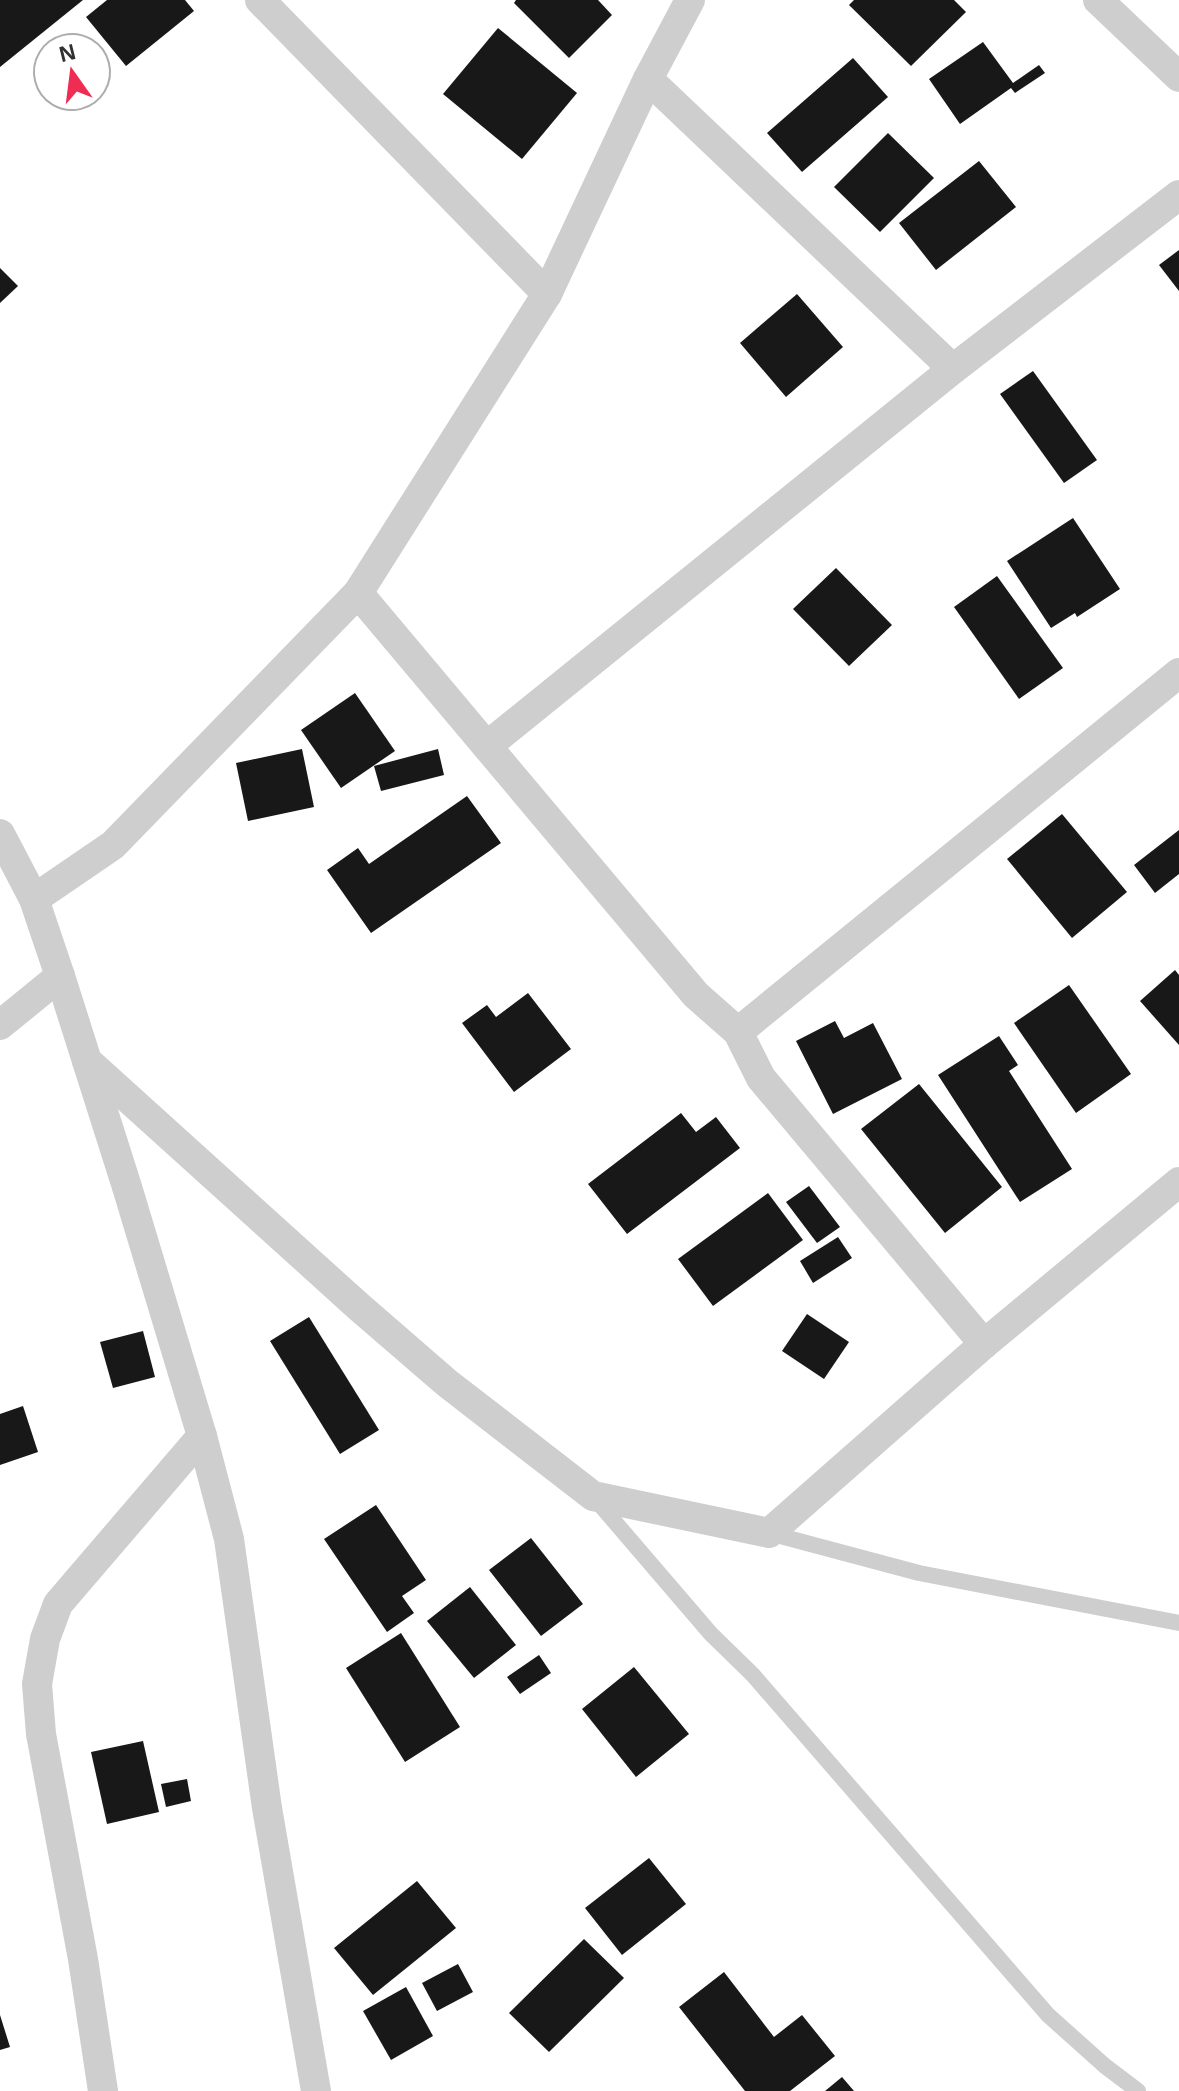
<svg xmlns="http://www.w3.org/2000/svg" width="1179" height="2091" font-family="Arial,sans-serif">
  <style>
    .building { fill: #181818 }
    .lines { fill: none; stroke-linecap: round; stroke-linejoin: round }
    .lane { stroke: #cecece; stroke-width: 16 }
    .street { stroke: #cecece; stroke-width: 30 }
  </style>
  <rect width="100%" height="100%" fill="#fff"/>
  <g class="building">
    <path d="M0 0H83L0 67Z"/>
    <path d="M107 0H185L194 11 126 66 86 17Z"/>
    <path d="M516 0H598L612 15 569 58 514 3Z"/>
    <path d="M854 0H954L966 12 911 66 849 5Z"/>
    <path d="M498 28 577 93 522 159 443 94Z"/>
    <path d="M983 42 1013 83 1039 65 1045 73 1015 93 1011 88 960 124 929 79Z"/>
    <path d="M853 58 888 97 802 172 767 133Z"/>
    <path d="M888 133 934 178 880 232 834 187Z"/>
    <path d="M979 161 1016 207 936 270 899 223Z"/>
    <path d="M1179 250V291L1159 265Z"/>
    <path d="M0 268 18 286 0 303Z"/>
    <path d="M797 294 843 347 786 397 740 343Z"/>
    <path d="M1033 371 1097 460 1064 483 1000 394Z"/>
    <path d="M1073 518 1120 589 1077 617 1075 613 1051 628 1007 561Z"/>
    <path d="M836 568 892 625 849 666 793 609Z"/>
    <path d="M997 576 1063 668 1019 699 954 607Z"/>
    <path d="M355 693 395 751 341 788 301 730Z"/>
    <path d="M302 749 314 807 248 821 236 763Z"/>
    <path d="M438 749 444 775 381 791 374 766Z"/>
    <path d="M467 796 501 843 371 933 327 870 358 848 369 864Z"/>
    <path d="M1062 814 1127 892 1072 938 1007 859Z"/>
    <path d="M1179 830V874L1155 893 1134 865Z"/>
    <path d="M1175 970 1179 975V1045L1140 1001Z"/>
    <path d="M1069 985 1131 1074 1076 1113 1014 1023Z"/>
    <path d="M528 993 571 1049 514 1092 462 1023 487 1005 496 1017Z"/>
    <path d="M835 1021 844 1038 873 1023 902 1079 833 1114 796 1041Z"/>
    <path d="M999 1036 1018 1065 1009 1071 1072 1169 1020 1202 938 1075Z"/>
    <path d="M919 1084 1002 1187 945 1233 861 1129Z"/>
    <path d="M681 1113 696 1132 716 1117 740 1148 627 1234 588 1184Z"/>
    <path d="M809 1186 840 1227 817 1243 786 1202Z"/>
    <path d="M768 1193 803 1240 713 1306 678 1259Z"/>
    <path d="M838 1237 852 1258 813 1283 800 1261Z"/>
    <path d="M807 1314 849 1342 824 1379 782 1351Z"/>
    <path d="M309 1317 379 1430 340 1454 270 1341Z"/>
    <path d="M143 1331 155 1377 113 1388 100 1342Z"/>
    <path d="M23 1406 38 1452 0 1465V1414Z"/>
    <path d="M376 1505 426 1580 402 1596 414 1613 387 1632 324 1539Z"/>
    <path d="M531 1538 583 1604 541 1636 489 1570Z"/>
    <path d="M470 1587 516 1645 474 1678 427 1621Z"/>
    <path d="M401 1633 460 1727 405 1762 346 1668Z"/>
    <path d="M539 1655 551 1673 520 1694 507 1677Z"/>
    <path d="M634 1667 689 1734 636 1777 582 1709Z"/>
    <path d="M143 1741 159 1812 107 1824 91 1752Z"/>
    <path d="M187 1779 191 1801 166 1807 161 1784Z"/>
    <path d="M649 1858 686 1904 622 1955 585 1908Z"/>
    <path d="M417 1881 456 1928 373 1995 334 1948Z"/>
    <path d="M584 1939 624 1978 549 2052 509 2013Z"/>
    <path d="M458 1964 473 1992 437 2011 422 1983Z"/>
    <path d="M724 1972 774 2037 802 2015 835 2056 790 2091H745L679 2007Z"/>
    <path d="M406 1987 433 2036 391 2060 363 2011Z"/>
    <path d="M0 2015 10 2047 0 2050Z"/>
    <path d="M842 2077 854 2091H825Z"/>
  </g>
  <g class="lines">
    <g class="lane">
      <path d="M596 1500 711 1634 753 1675 1048 2015 1105 2066 1138 2091"/>
      <path d="M769 1533 919 1573 1179 1623"/>
    </g>
    <g class="street">
      <path d="M260 0 547 294"/>
      <path d="M1098 0 1179 77"/>
      <path d="M648 79 953 369"/>
      <path d="M358 593 696 995 738 1032 761 1078 984 1344"/>
      <path d="M487 746 953 369 1179 195"/>
      <path d="M0 834 34 899 60 976 127 1187 202 1436 229 1539 267 1808 316 2091"/>
      <path d="M34 899 113 845 358 593 547 294 648 79 690 0"/>
      <path d="M0 1025 60 976"/>
      <path d="M738 1032 1179 673"/>
      <path d="M87 1061 358 1306 447 1383 593 1496 769 1533 984 1344 1179 1182"/>
      <path d="M103 2091 83 1959 41 1734 37 1684 45 1639 58 1604 202 1436"/>
    </g>
  </g>
  <g transform="translate(72 72) rotate(346)"><circle r="38" fill="#ffffff" stroke="#adadad" stroke-width="2"/>
  <path d="M0-6L14 30L0 20L-14 30Z" fill="#ef2c52"/>
  <text y="-12" font-size="22" font-weight="bold" text-anchor="middle" fill="#313131">N</text>
  </g>
</svg>
